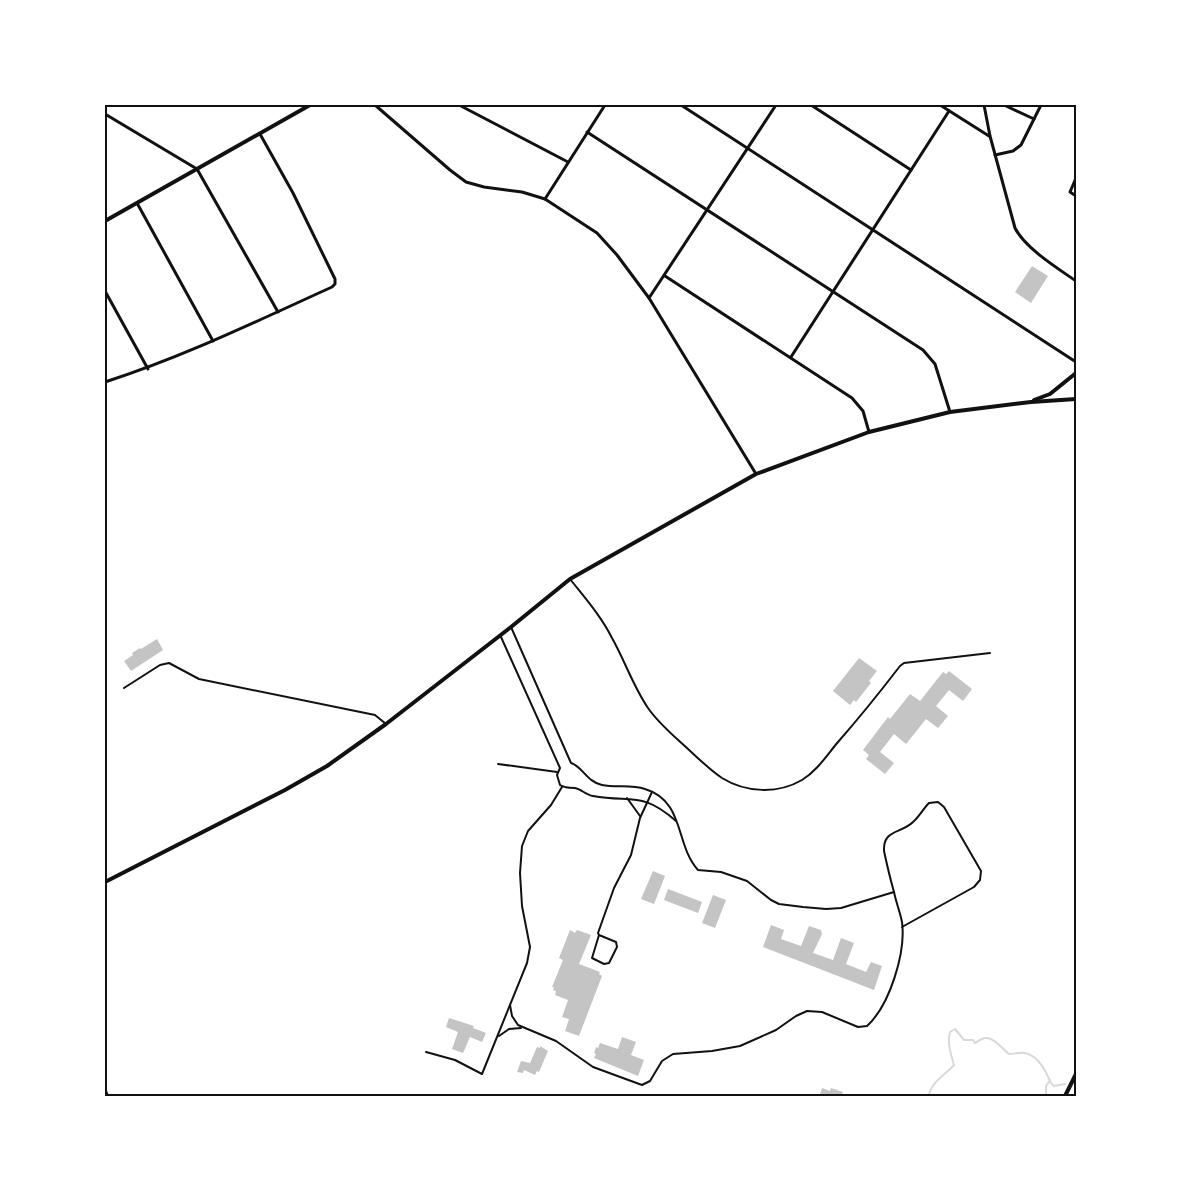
<svg xmlns="http://www.w3.org/2000/svg" width="1181" height="1201" font-family="'PT Sans',sans-serif">
  <style>
    .lines { fill: none; stroke-linecap: round; stroke-linejoin: round }
    .stream { stroke: #d9d9d9; stroke-width: 2 }
    .building { fill: #c4c4c4 }
    .service { stroke: #111; stroke-width: 2 }
    .minor { stroke: #111; stroke-width: 3 }
    .tertiary { stroke: #111; stroke-width: 4 }
    .neatline { fill: none; stroke: #111; stroke-width: 2 }
  </style>
  <rect width="100%" height="100%" fill="#fff"/>
  <g class="lines">
    <g class="stream">
      <path d="M929 1096C930 1083 945 1075 954 1065 951 1054 947 1044 950 1032L955 1029 964 1040H973L975 1043C977 1042 979 1040 982 1039 992 1034 1002 1049 1009 1054 1014 1054 1020 1052 1025 1053 1039 1056 1046 1072 1051 1083L1054 1086 1065 1084"/>
      <path d="M1046 1096V1086L1050 1080"/>
    </g>
  </g>
  <g class="building">
    <path d="M1032 266 1048 276 1031 303 1015 292Z"/>
    <path d="M157 639 163 650 131 671 124 661 133 655 132 653 140 648 141 649Z"/>
    <path d="M859 658 877 671 869 681 871 683 856 702 854 700 850 705 833 691Z"/>
    <path d="M949 671 972 689 963 701 949 690 936 706 948 716 938 728 926 719 906 744 894 734 880 752 894 763 885 774 866 759 869 755 863 750 888 717 890 719 910 694 920 701 943 672 946 674Z"/>
    <path d="M653 871 665 876 654 904 641 899Z"/>
    <path d="M668 889 702 902 698 913 664 900Z"/>
    <path d="M713 895 726 900 715 928 702 923Z"/>
    <path d="M771 925 784 930 781 939 801 946 809 926 821 930 822 934 813 953 833 960 841 938 854 943 846 964 866 972 871 962 882 966 874 990 763 947Z"/>
    <path d="M570 930 575 933 577 930 591 935 579 964 600 972 599 974 602 976 579 1036 565 1031 569 1019 562 1017 568 1000 555 995 556 991 553 990 554 987H552L563 960 559 958Z"/>
    <path d="M449 1018 474 1026 473 1028 486 1033 482 1042 470 1037 463 1053 452 1049 458 1032 446 1027Z"/>
    <path d="M622 1037 636 1042 631 1055 644 1060 638 1076 594 1058 596 1054 594 1053 596 1047 598 1048 600 1043 618 1049Z"/>
    <path d="M540 1046 548 1051 539 1072 537 1071 535 1075 524 1070 523 1073 517 1072 521 1061 530 1063 537 1047 540 1048Z"/>
    <path d="M822 1088 830 1091 831 1088 843 1092 841 1096H824L820 1094Z"/>
  </g>
  <g class="lines">
    <g class="service">
      <path d="M570 579C585 598 601 616 612 638 625 661 633 686 648 708 659 724 674 736 688 749 699 759 710 770 722 778 746 793 778 794 802 780 817 771 827 755 838 742 860 717 880 692 900 666L904 663 990 653"/>
      <path d="M511 627 571 763C582 766 587 782 602 785 616 788 631 784 645 789 685 801 675 845 698 870L721 872 747 881 771 900 779 904 803 907 826 909 841 908 894 892"/>
      <path d="M501 637 560 768 557 775 560 785C566 789 569 787 575 788 581 789 586 795 593 796 632 803 642 791 676 821"/>
      <path d="M124 688 160 665 169 663 199 679 375 715 386 724"/>
      <path d="M498 764 557 772"/>
      <path d="M627 798 640 816"/>
      <path d="M599 935 616 942 617 947 609 963 604 964 592 958 599 935 598 933 614 888 631 855 640 818 652 792"/>
      <path d="M510 1005 512 1016 518 1025 556 1041 593 1067 642 1085 650 1081 662 1061 673 1054 712 1051 740 1046 776 1030 796 1016 807 1011 822 1012 858 1027 867 1026C890 1005 906 952 902 922 900 912 896 902 894 892 890 878 887 865 884 851 883 829 901 834 913 822 919 817 923 809 929 803L938 802 944 807 981 871 980 880 974 887 902 927"/>
      <path d="M499 1036 509 1029 521 1028"/>
      <path d="M426 1052 455 1060 482 1074 527 963 530 947 522 906 520 873 522 846 528 831 551 805 562 787"/>
    </g>
    <g class="minor">
      <path d="M375 105 450 170 466 182 484 187 522 192 545 199 597 233 617 255 649 298 756 474"/>
      <path d="M459 105 568 162"/>
      <path d="M681 105 1076 362"/>
      <path d="M811 105 911 170"/>
      <path d="M940 105 989 136"/>
      <path d="M984 105 990 136 1015 228C1025 248 1057 268 1076 281"/>
      <path d="M1004 105 1034 119"/>
      <path d="M105 114 197 169 278 312"/>
      <path d="M587 132 923 350 935 364 950 412"/>
      <path d="M995 155 1013 151 1021 145 1041 105"/>
      <path d="M1076 178 1070 192 1076 196"/>
      <path d="M545 199 605 105"/>
      <path d="M137 203 213 341"/>
      <path d="M665 276 852 398 863 411 869 432"/>
      <path d="M105 291 148 369"/>
      <path d="M649 298 776 105"/>
      <path d="M791 357 949 111"/>
      <path d="M105 382C183 357 257 321 332 287L335 284V279L293 193 260 134"/>
    </g>
    <g class="tertiary">
      <path d="M105 221 310 105"/>
      <path d="M1034 400 1050 394 1076 373"/>
      <path d="M105 882 285 790 327 766 386 724 511 627 570 579 756 474 869 432 950 412 1031 402 1076 399"/>
      <path d="M105 1091 107 1096"/>
      <path d="M1065 1096 1076 1074"/>
    </g>
  </g>
  <rect width="1181" height="1201" fill="none" stroke="#ffffff" stroke-width="212"/>
  <rect x="106" y="106" width="969" height="989" class="neatline"/>
</svg>
